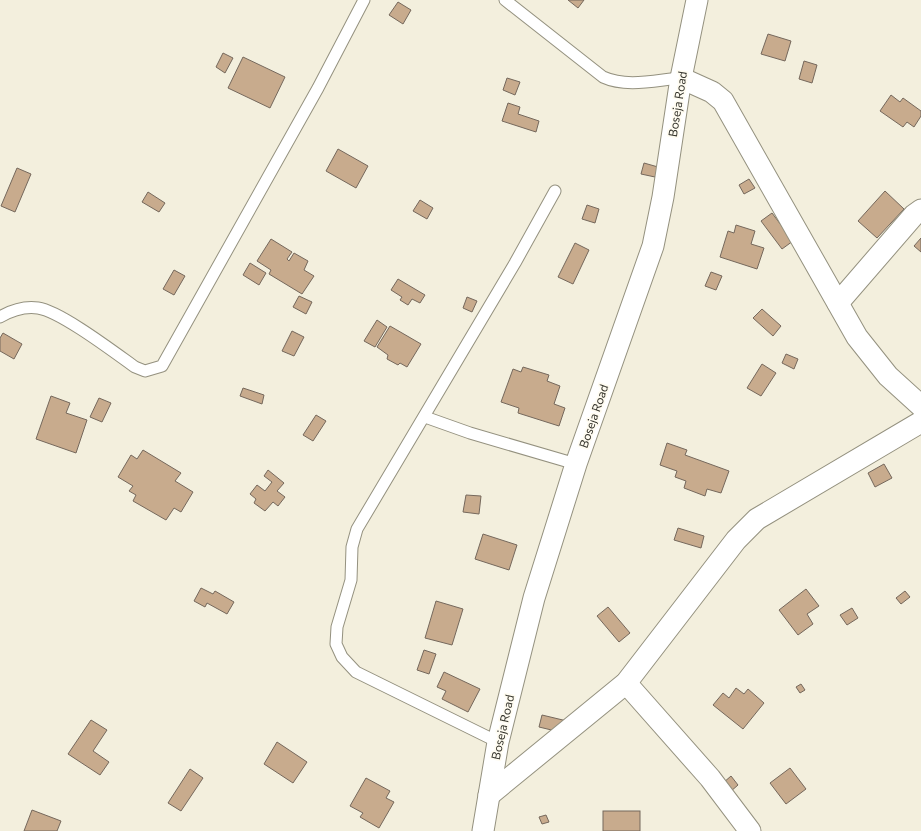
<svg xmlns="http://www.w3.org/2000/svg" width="921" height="831" font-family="Commissioner,sans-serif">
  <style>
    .building { fill: #c8ab8d; stroke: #75685c }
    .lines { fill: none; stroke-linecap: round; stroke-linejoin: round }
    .lane-casing { stroke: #94917f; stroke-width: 13 }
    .street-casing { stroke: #94917f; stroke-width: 23 }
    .lane { stroke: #fff; stroke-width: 11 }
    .street { stroke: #fff; stroke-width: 21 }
    .labels { text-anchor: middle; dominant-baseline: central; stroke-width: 3.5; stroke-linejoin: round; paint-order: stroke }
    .street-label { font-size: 12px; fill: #36352d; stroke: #fffcf1 }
  </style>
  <rect width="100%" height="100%" fill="#f3efdd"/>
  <g class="building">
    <path d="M568 0H584L578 8Z"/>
    <path d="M398 2 411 10 403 24 389 15Z"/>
    <path d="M768 34 791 41 785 61 761 54Z"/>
    <path d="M223 53 233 58 225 73 216 67Z"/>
    <path d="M243 57 285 77 270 108 228 88Z"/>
    <path d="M804 61 817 65 812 83 799 79Z"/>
    <path d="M507 78 520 82 515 95 503 90Z"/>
    <path d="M891 95 900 102 903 98 921 111V116L914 127 907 122 903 127 880 111Z"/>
    <path d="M508 103 520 107 518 114 539 121 536 132 502 121Z"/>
    <path d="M338 149 368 166 356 188 326 171Z"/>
    <path d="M644 163 658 167 655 177 641 174Z"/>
    <path d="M17 168 31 174 15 212 1 206Z"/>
    <path d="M749 179 755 188 744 194 739 185Z"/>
    <path d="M885 191 904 209 877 238 858 221Z"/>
    <path d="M148 192 165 203 159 212 142 202Z"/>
    <path d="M420 200 433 208 427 219 413 211Z"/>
    <path d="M587 205 599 209 595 223 582 219Z"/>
    <path d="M772 213 793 241 782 249 761 221Z"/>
    <path d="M736 225 755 231 751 244 764 248 757 269 720 257 728 231 734 233Z"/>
    <path d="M921 238V252L914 246Z"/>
    <path d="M271 239 292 252 287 259 289 261 294 253 308 261 304 270 314 276 302 294 269 274 271 270 257 261Z"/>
    <path d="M575 243 589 250 573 284 558 277Z"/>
    <path d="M250 263 266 273 259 285 243 275Z"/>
    <path d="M174 270 185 276 174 295 163 289Z"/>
    <path d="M711 272 722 276 716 290 705 286Z"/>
    <path d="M398 279 425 295 420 303 412 299 408 305 400 300 402 297 391 290Z"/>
    <path d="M299 296 312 302 306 314 293 307Z"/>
    <path d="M467 297 477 301 472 312 463 308Z"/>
    <path d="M762 309 781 326 773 336 753 318Z"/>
    <path d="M377 320 387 327 375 347 364 341Z"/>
    <path d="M390 326 421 344 407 367 400 363 398 365 387 359 388 355 377 347Z"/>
    <path d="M292 331 304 337 294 356 282 351Z"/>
    <path d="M3 333 22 344 14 359 0 351V338Z"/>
    <path d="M786 354 798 359 794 369 782 363Z"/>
    <path d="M762 364 776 373 761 396 747 388Z"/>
    <path d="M523 367 549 375 547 381 560 386 554 404 565 408 559 426 518 413 519 408 501 402 513 369 521 372Z"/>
    <path d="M243 388 264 395 262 404 240 396Z"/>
    <path d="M51 396 70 403 66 413 87 420 76 453 36 439Z"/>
    <path d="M99 398 111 403 102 422 90 417Z"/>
    <path d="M316 415 326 421 313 441 303 435Z"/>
    <path d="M667 443 687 450 685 455 729 471 721 493 707 489 705 496 684 488 686 481 675 477 677 471 660 465Z"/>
    <path d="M143 450 181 473 175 481 193 492 181 512 174 508 166 520 133 501 136 495 129 491 133 486 118 477 131 455 137 459Z"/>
    <path d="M884 464 892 478 875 487 868 473Z"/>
    <path d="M268 470 284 483 277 491 285 497 278 506 273 502 265 511 254 503 256 499 250 494 257 485 265 491 272 482 264 476Z"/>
    <path d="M466 495 481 496 479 514 463 512Z"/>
    <path d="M678 528 704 536 701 548 674 540Z"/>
    <path d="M483 534 517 545 509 570 475 559Z"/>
    <path d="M201 588 213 594 215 591 234 602 227 614 207 603 205 607 194 601Z"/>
    <path d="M806 589 819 606 807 614 813 624 798 635 779 610Z"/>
    <path d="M905 591 910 597 901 604 896 598Z"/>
    <path d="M436 601 463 609 452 645 425 638Z"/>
    <path d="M608 607 630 633 619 642 597 616Z"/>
    <path d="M852 608 858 618 847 625 840 615Z"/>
    <path d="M424 650 436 654 429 674 417 670Z"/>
    <path d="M444 672 480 689 468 712 442 699 446 691 437 687Z"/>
    <path d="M801 684 805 690 800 693 796 687Z"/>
    <path d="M736 688 744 694 748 689 764 703 743 729 713 705 723 693 729 698Z"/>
    <path d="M542 715 567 721 564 733 539 727Z"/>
    <path d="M91 720 107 730 93 751 109 762 100 775 68 754Z"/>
    <path d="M277 742 307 762 293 783 264 764Z"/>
    <path d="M790 768 806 789 786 804 770 783Z"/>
    <path d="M190 769 203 778 181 811 168 803Z"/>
    <path d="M731 776 738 785 730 792 723 783Z"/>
    <path d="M366 778 390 791 386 798 394 802 379 828 360 817 363 813 350 806Z"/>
    <path d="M32 810 61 821 57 831H24Z"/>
    <rect x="603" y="811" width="37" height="20"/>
    <path d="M546 815 549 822 542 824 539 817Z"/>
  </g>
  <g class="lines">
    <g class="lane-casing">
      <g id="lane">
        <path d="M505 0 603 77C627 88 656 80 681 78"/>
        <path d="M0 317C12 310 24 306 38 308 60 311 114 352 135 367L145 371 162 366 318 88 364 0"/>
        <path d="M425 417 470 433 576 464"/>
        <path d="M498 742 356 672 342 657 336 644 337 627 351 580 352 547 357 529 515 263 555 191"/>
      </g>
    </g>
    <g class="street-casing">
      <g id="street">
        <path d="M681 78 712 92 723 101 857 337 888 376 921 406"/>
        <path d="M838 303 914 215 921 210"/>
        <path d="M626 683 710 778 750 831"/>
        <path d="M489 795 626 683 736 540 757 519 921 422"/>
        <path d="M483 831 498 742 534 598 576 464 653 246 663 197 681 78 697 0"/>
      </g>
    </g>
    <use href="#lane" class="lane"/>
    <use href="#street" class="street"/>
  </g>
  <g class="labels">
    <g class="street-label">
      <text transform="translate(677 104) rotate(-81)">Boseja Road</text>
      <text transform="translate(593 416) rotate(-71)">Boseja Road</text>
      <text transform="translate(502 727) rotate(-77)">Boseja Road</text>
    </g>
  </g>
</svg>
